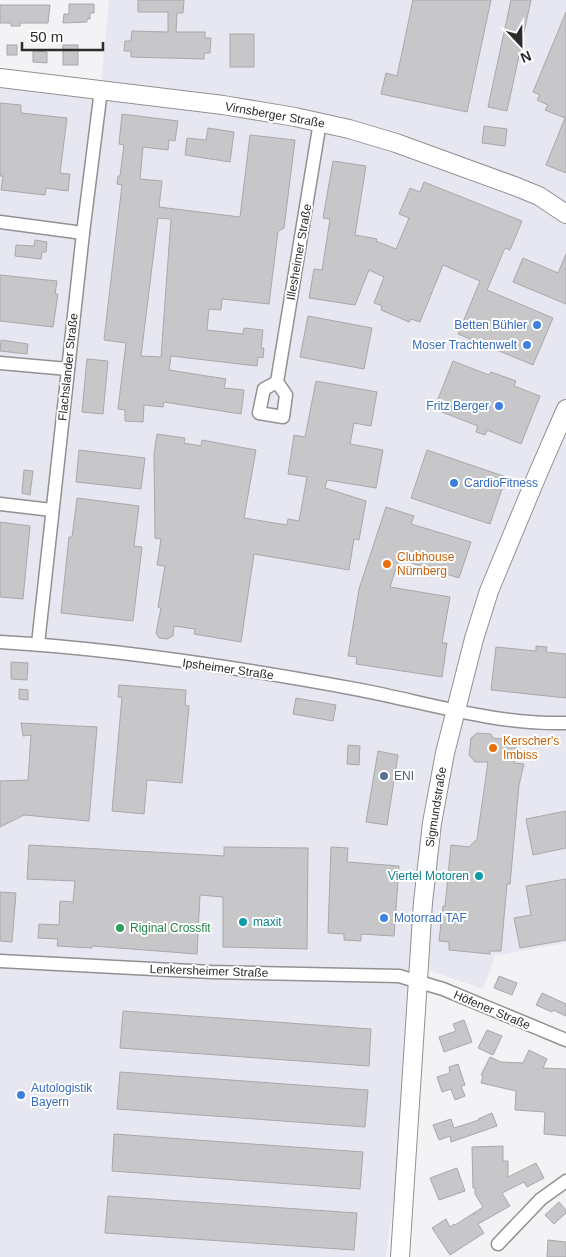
<svg xmlns="http://www.w3.org/2000/svg" width="566" height="1257" font-family="Arial,sans-serif">
  <style>
    .built { fill: #e6e7f1 }
    .building { fill: #c7c7ca; stroke: #a8a8aa; fill-rule: evenodd }
    .lines { fill: none; stroke-linecap: round; stroke-linejoin: round }
    .street-casing { stroke: #919193; stroke-width: 15 }
    .secondary-casing { stroke: #919193; stroke-width: 20 }
    .street { stroke: #fff; stroke-width: 12 }
    .secondary { stroke: #fff; stroke-width: 18 }
    .shop-dot { fill: #3f7fe0; stroke: #fff; stroke-width: 2 }
    .food-dot { fill: #e8710a; stroke: #fff; stroke-width: 2 }
    .service-dot { fill: #5c6f8a; stroke: #fff; stroke-width: 2 }
    .culture-dot { fill: #0f9aa8; stroke: #fff; stroke-width: 2 }
    .leisure-dot { fill: #2e9e5b; stroke: #fff; stroke-width: 2 }
    .labels { text-anchor: middle; dominant-baseline: central; stroke-width: 4; stroke-linejoin: round; paint-order: stroke }
    .street-label { font-size: 12px; fill: #2c2c2d; stroke: #fff }
    .shop-label { font-size: 12px; fill: #366cbe; stroke: #fff; text-anchor: end }
    .food-label { font-size: 12px; fill: #c56008; stroke: #fff; text-anchor: start }
    .service-label { font-size: 12px; fill: #4e5e75; stroke: #fff; text-anchor: start }
    .culture-label { font-size: 12px; fill: #0d838f; stroke: #fff; text-anchor: end }
    .leisure-label { font-size: 12px; fill: #27864d; stroke: #fff; text-anchor: start }
  </style>
  <rect width="100%" height="100%" fill="#f3f3f6"/>
  <path class="built" d="M109 0H566V943L495 956 483 989 425 969 386 1257H0V85L100 94Z"/>
  <g class="building">
    <path d="M138 0H184L183 13H177L176 32H205V38H211L210 53H204V59L131 57V51H124L125 41H131L132 31 168 32V12H138Z"/>
    <path d="M413 0H491L467 112 381 94 386 73 397 76Z"/>
    <path d="M511 0H531L507 111 488 107Z"/>
    <path d="M69 4H94V13H90V19H87V22L63 23 64 14H69Z"/>
    <path d="M0 5H50L48 23H20V26H11V23H0Z"/>
    <path d="M566 12V173L546 165 565 118 545 110 548 105 537 100 540 95 533 92Z"/>
    <rect x="230" y="34" width="24" height="33"/>
    <rect x="7" y="45" width="10" height="10"/>
    <rect x="63" y="45" width="15" height="20"/>
    <path d="M33 51 47 52V63L33 62Z"/>
    <path d="M0 103 21 105V113L67 118 60 173 70 174 68 191 46 188 45 195 1 190 3 176H0Z"/>
    <path d="M122 114 178 121 175 141 169 140 168 150 143 147 140 179 162 181 159 207 240 217 250 135 295 140 284 228 278 231 269 304 222 299 221 310 209 309 207 330 243 334 244 328 263 330 261 348H264L263 358 258 357 257 366 171 356 169 370 226 379 224 388 244 390 241 414 164 402 163 407 144 405 143 422 125 421V410L118 409 126 343 104 340 122 185 117 184 118 176H120L124 145 119 144ZM158 218 171 219 161 357 141 356Z"/>
    <path d="M484 126 507 129 505 146 482 143Z"/>
    <path d="M208 128 234 132 230 162 185 155 187 138 206 140Z"/>
    <path d="M333 161 366 166 355 235 377 239 376 241 396 249 409 218 399 214 410 188 420 192 424 182 522 221 510 250 505 248 487 290 553 318 533 365 458 334 480 281 443 265 420 322 411 319 409 322 381 310 382 306 374 303 384 277 369 270 355 305 309 298 314 269 322 270 330 219 323 218Z"/>
    <path d="M35 240 47 242 46 252H42L41 259 15 256 16 245 34 246Z"/>
    <path d="M566 254V304L513 282 523 258 558 273Z"/>
    <path d="M0 275 57 281 55 294H58L53 327 0 321Z"/>
    <path d="M308 316 372 328 364 369 300 357Z"/>
    <path d="M1 340 28 344 27 354 0 351Z"/>
    <path d="M87 359 108 361 103 414 82 412Z"/>
    <path d="M453 361 489 375 491 372 516 381 514 386 540 396 521 444 487 430 485 435 476 432 478 426 434 409Z"/>
    <path d="M316 381 377 392 371 426 354 423 350 444 383 450 376 488 327 480 325 488 366 501 359 540 354 539 349 570 254 554 241 642 194 634 195 629 174 626 173 636 167 639 159 638 156 633 161 608 158 607 165 566 157 565 161 539 155 538 154 454 157 434 185 438 184 443 201 446 202 440 256 450 244 518 287 525 288 519 299 521 307 477 288 474 294 435 305 437Z"/>
    <path d="M79 450 145 458 141 489 76 482Z"/>
    <path d="M427 450 506 477 490 524 411 498Z"/>
    <path d="M24 470 33 471 30 495 22 493Z"/>
    <path d="M77 498 139 506 134 546 142 547 133 621 61 613 69 537H72Z"/>
    <path d="M386 507 414 516 411 524 471 542 459 578 399 559 390 587 450 597 442 643H447L442 677 356 664 357 657 348 656 359 589Z"/>
    <path d="M0 522 30 526 23 599 0 597Z"/>
    <path d="M536 646 547 647 546 652 566 654V698L491 690 496 647 536 651Z"/>
    <path d="M11 662 28 663 27 680 11 679Z"/>
    <path d="M119 685 186 690 185 705 189 706 182 783 147 780 144 814 112 811 122 697H118Z"/>
    <path d="M19 689 28 690V700L19 699Z"/>
    <path d="M296 698 336 705 333 721 293 714Z"/>
    <path d="M21 723 97 727 89 821 24 815 0 827V781L28 780 31 735 23 736Z"/>
    <path d="M477 733 491 734 493 738 517 741 514 763 524 764 519 785 510 884H507L501 951H490V954L449 950V942L439 941 443 906H445L451 845 469 847 477 839 488 762H475L469 755 471 738Z"/>
    <path d="M348 745 360 746 359 765 347 764Z"/>
    <path d="M378 751 398 755 387 825 366 822Z"/>
    <path d="M566 811V848L533 855 526 819Z"/>
    <path d="M29 845 224 856V847L308 848 307 949 223 947V897L200 895 197 954 92 946V948L57 946 58 939 38 938 39 924 59 925 60 901 73 902 75 881 27 879Z"/>
    <path d="M331 847 348 848 347 862 399 866 394 936 361 934V941L344 940V934L328 933Z"/>
    <path d="M566 879V940L520 948 514 918 531 915 526 886Z"/>
    <path d="M0 892 16 893 12 942 0 941Z"/>
    <path d="M499 976 517 983 512 995 494 988Z"/>
    <path d="M542 993 566 1004V1016L553 1010 552 1012 536 1005Z"/>
    <path d="M123 1011 371 1029 369 1066 120 1048Z"/>
    <path d="M464 1020 472 1042 444 1052 439 1037 456 1031 453 1024Z"/>
    <path d="M487 1030 502 1036 493 1055 478 1048Z"/>
    <path d="M529 1050 547 1059 543 1068 566 1069V1136L544 1134 545 1112 515 1110 516 1091 481 1083 483 1076 481 1075 490 1057 501 1062 523 1063Z"/>
    <path d="M458 1064 465 1085 461 1086 465 1096 455 1100 451 1089 442 1092 437 1077 450 1073 449 1067Z"/>
    <path d="M120 1072 368 1090 365 1127 117 1109Z"/>
    <path d="M492 1113 497 1126 451 1142 450 1136 439 1140 433 1125 451 1119 454 1128 479 1120 478 1119Z"/>
    <path d="M114 1134 363 1152 360 1189 112 1171Z"/>
    <path d="M503 1146V1161H508V1177L536 1163 544 1178 527 1187 524 1182 502 1193 510 1206 478 1224 484 1233 450 1255 432 1228 446 1219 450 1227 454 1224 455 1225 474 1213V1215V1213L483 1207 475 1194V1188H473L472 1147Z"/>
    <path d="M457 1168 465 1191 439 1200 430 1178Z"/>
    <path d="M108 1196 357 1213 354 1250 105 1233Z"/>
    <path d="M559 1202 566 1210V1213L554 1224 545 1215Z"/>
    <path d="M548 1240 566 1242V1257H547Z"/>
  </g>
  <g class="lines">
    <g class="street-casing">
      <g id="street">
        <path d="M0 222 83 233"/>
        <path d="M0 363 68 369"/>
        <path d="M277 382 286 395 283 417 259 413 264 389 277 382 320 122"/>
        <path d="M0 504 52 510"/>
        <path d="M0 642C120 649 242 668 361 690 428 703 497 725 566 723"/>
        <path d="M38 644 83 233 101 90"/>
        <path d="M0 961 211 972 399 976 443 989 566 1040"/>
        <path d="M498 1244 541 1199 566 1181"/>
      </g>
    </g>
    <g class="secondary-casing">
      <g id="secondary">
        <path d="M0 78 223 105 295 117 349 129 396 143 517 187 539 196 566 214"/>
        <path d="M400 1257 423 902 432 823 445 753 474 639 489 591 536 478 566 409"/>
      </g>
    </g>
    <use href="#street" class="street"/>
    <use href="#secondary" class="secondary"/>
  </g>
  <g class="shop-dot">
    <circle cx="537" cy="325" r="5"/>
    <circle cx="527" cy="345" r="5"/>
    <circle cx="499" cy="406" r="5"/>
    <circle cx="454" cy="483" r="5"/>
    <circle cx="384" cy="918" r="5"/>
    <circle cx="21" cy="1095" r="5"/>
  </g>
  <g class="food-dot">
    <circle cx="387" cy="564" r="5"/>
    <circle cx="493" cy="748" r="5"/>
  </g>
  <circle class="service-dot" cx="384" cy="776" r="5"/>
  <g class="culture-dot">
    <circle cx="479" cy="876" r="5"/>
    <circle cx="243" cy="922" r="5"/>
  </g>
  <circle class="leisure-dot" cx="120" cy="928" r="5"/>
  <g class="labels">
    <g class="street-label">
      <text transform="translate(275 115) rotate(10)">Virnsberger Straße</text>
      <text transform="translate(299 252) rotate(-80)">Illesheimer Straße</text>
      <text transform="translate(68 367) rotate(-84)">Flachslander Straße</text>
      <text transform="translate(228 669) rotate(8)">Ipsheimer Straße</text>
      <text transform="translate(436 807) rotate(-81)">Sigmundstraße</text>
      <text transform="translate(209 971) rotate(2)">Lenkersheimer Straße</text>
      <text transform="translate(492 1010) rotate(23)">Höfener Straße</text>
    </g>
    <g class="shop-label">
      <text x="527" y="325">Betten Bühler</text>
      <text x="517" y="345">Moser Trachtenwelt</text>
      <text x="489" y="406">Fritz Berger</text>
      <text x="464" y="483" text-anchor="start">CardioFitness</text>
      <text x="394" y="918" text-anchor="start">Motorrad TAF</text>
      <text x="31" y="1088" text-anchor="start">Autologistik<tspan x="31" dy="14">Bayern</tspan></text>
    </g>
    <g class="food-label">
      <text x="397" y="557">Clubhouse<tspan x="397" dy="14">Nürnberg</tspan></text>
      <text x="503" y="741">Kerscher's<tspan x="503" dy="14">Imbiss</tspan></text>
    </g>
    <g class="service-label">
      <text x="394" y="776">ENI</text>
    </g>
    <g class="culture-label">
      <text x="469" y="876">Viertel Motoren</text>
      <text x="253" y="922" text-anchor="start">maxit</text>
    </g>
    <g class="leisure-label">
      <text x="130" y="928">Riginal Crossfit</text>
    </g>
  </g>
  <g transform="translate(521 45) rotate(158)" stroke="#ffffff" stroke-width="4" paint-order="stroke">
  <path d="M0-4L9 19L0 12L-9 19Z" fill="#2c2c2d"/>
  <text y="-8" font-size="14" font-weight="bold" text-anchor="middle" fill="#2c2c2d">N</text>
  </g>
  <path d="M22 42v8h81v-8" fill="none" stroke="#2c2c2d" stroke-width="2.5"/>
  <text x="30" y="42" font-size="15" fill="#2c2c2d" stroke="#ffffff" stroke-width="4" paint-order="stroke">50 m</text>
</svg>
